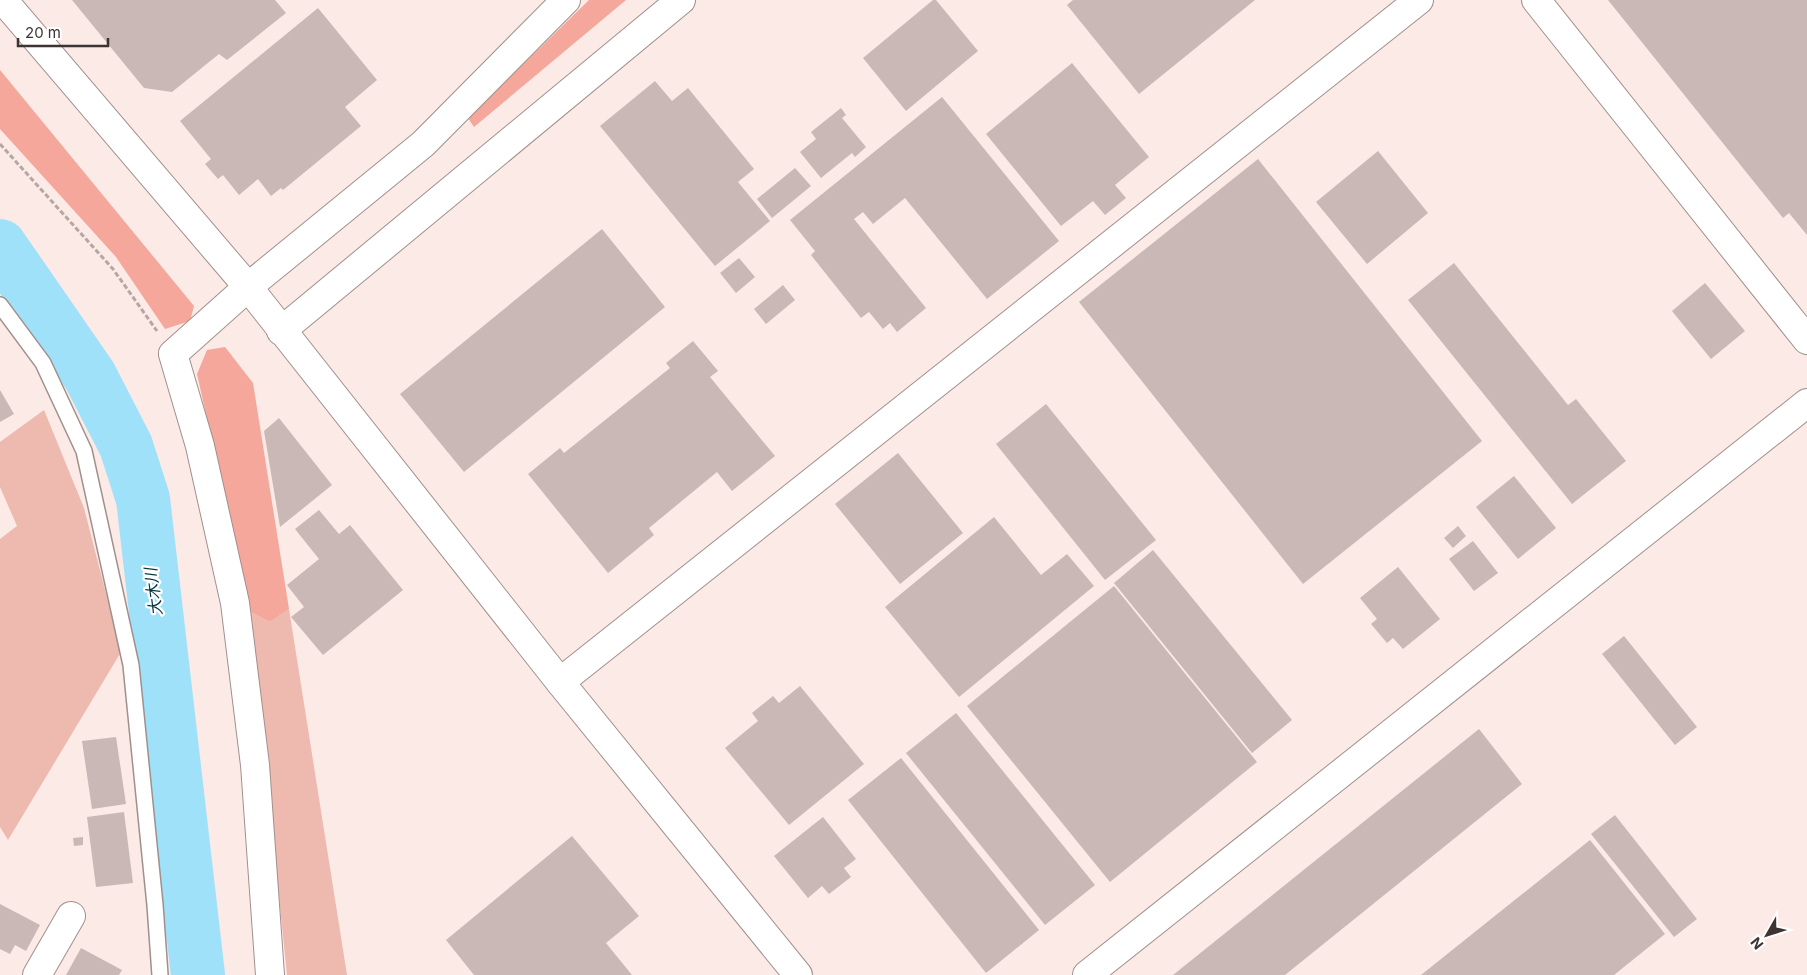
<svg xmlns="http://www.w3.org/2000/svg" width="1807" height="975" font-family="Inter,'Noto Sans JP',sans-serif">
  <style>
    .green { fill: #eeb9af }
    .forest { fill: #f4a79a }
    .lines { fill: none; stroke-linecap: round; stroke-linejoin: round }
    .river { stroke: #9ee1f9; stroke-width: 54 }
    .building { fill: #c9b8b5 }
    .service-casing { stroke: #a0908d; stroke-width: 18 }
    .minor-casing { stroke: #a0908d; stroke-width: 30 }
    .tertiary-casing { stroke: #a0908d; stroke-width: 30 }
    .path { stroke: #b5a7a4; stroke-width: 3; stroke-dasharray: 5 2.5; stroke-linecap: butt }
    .service { stroke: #fff; stroke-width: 15 }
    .minor { stroke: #fff; stroke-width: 28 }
    .tertiary { stroke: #fff; stroke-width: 28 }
    .labels { text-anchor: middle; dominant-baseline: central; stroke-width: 4.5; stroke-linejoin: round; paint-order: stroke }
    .water-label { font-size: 16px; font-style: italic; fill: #06313d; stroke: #fff }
  </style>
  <rect width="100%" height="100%" fill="#fceae7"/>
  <g class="green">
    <path d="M44 410 84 508 121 652 8 840 0 827V539L17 526 0 487V442Z"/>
    <path d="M289 609 347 975H287L250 612 270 622Z"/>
  </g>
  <g class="forest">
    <path d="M589 0H626L474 127 468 118Z"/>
    <path d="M0 70 194 306 190 321 165 329 116 257 0 129Z"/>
    <path d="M225 347 253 383 289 609 270 622 250 612 197 374 207 350Z"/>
  </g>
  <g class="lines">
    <path class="river" d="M0 246 90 376 126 446 143 499 198 975"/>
  </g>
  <g class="building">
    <path d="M72 0H275L286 13 227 60 219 54 172 92 144 88Z"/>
    <path d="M933 0H936L978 51 906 111 863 58Z"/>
    <path d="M1073 0H1255L1139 94 1067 5Z"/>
    <path d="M1608 0H1807V235L1789 213 1783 218Z"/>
    <path d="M318 8 377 80 345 107 361 126 283 190 281 188 271 196 258 179 239 195 223 175 218 179 205 164 211 159 180 121Z"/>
    <path d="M1072 63 1149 157 1115 185 1126 198 1105 215 1093 201 1061 226 986 134Z"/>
    <path d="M655 81 672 101 688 88 754 169 738 182 770 221 715 266 600 126Z"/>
    <path d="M942 97 1059 241 987 299 905 198 873 224 863 212 854 219 926 308 897 332 890 323 883 329 869 312 861 318 811 255 815 251 790 220Z"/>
    <path d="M841 108 846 115 842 118 866 147 855 157 852 153 821 178 800 152 816 139 811 132Z"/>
    <path d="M1378 151 1428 213 1367 264 1316 202Z"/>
    <path d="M1258 159 1482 441 1303 584 1079 302Z"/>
    <path d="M795 168 811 186 772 218 757 199Z"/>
    <path d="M602 229 665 307 464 472 400 394Z"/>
    <path d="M739 258 755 277 736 293 720 273Z"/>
    <path d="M1454 263 1568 405 1576 399 1626 461 1572 504 1408 300Z"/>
    <path d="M1705 283 1745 331 1711 359 1672 311Z"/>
    <path d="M783 285 795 300 766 324 754 309Z"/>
    <path d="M693 341 718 371 710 377 775 456 732 491 717 472 649 528 654 535 608 573 528 474 560 448 564 453 670 368 666 363Z"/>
    <path d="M0 390 14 414 0 422Z"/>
    <path d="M1046 404 1156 540 1105 580 996 444Z"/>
    <path d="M279 418 332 485 280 527 264 431Z"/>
    <path d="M898 453 963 533 900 584 835 504Z"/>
    <path d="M1514 476 1556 528 1518 559 1476 507Z"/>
    <path d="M319 510 339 534 350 525 403 590 323 655 291 617 304 607 287 585 319 559 295 529Z"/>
    <path d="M994 517 1041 575 1067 554 1094 586 959 697 885 607Z"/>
    <path d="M1458 526 1466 536 1453 548 1444 538Z"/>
    <path d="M1473 541 1498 573 1474 591 1449 559Z"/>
    <path d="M1153 550 1292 720 1252 753 1114 583Z"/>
    <path d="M1398 567 1440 619 1403 649 1393 638 1387 643 1371 624 1377 619 1360 598Z"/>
    <path d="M1114 586 1257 762 1110 882 967 706Z"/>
    <path d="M1624 636 1697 727 1675 745 1602 654Z"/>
    <path d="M800 686 864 764 789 825 725 748 758 721 752 713 773 696 779 703Z"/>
    <path d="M956 713 1095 885 1045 925 906 753Z"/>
    <path d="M1479 729 1522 784 1285 975H1173Z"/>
    <path d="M116 737 126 804 92 809 82 741Z"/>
    <path d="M901 758 1039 930 986 973 848 800Z"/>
    <path d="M124 812 133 883 96 887 87 817Z"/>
    <path d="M1615 815 1697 919 1674 937 1591 834Z"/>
    <path d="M823 817 856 859 844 868 851 877 829 894 822 886 808 898 774 856Z"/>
    <path d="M572 836 639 916 606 943 632 975H474L446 940Z"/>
    <path d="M83 837V845L74 846 73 838Z"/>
    <path d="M1590 840 1665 934 1614 975H1421Z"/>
    <path d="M0 904 40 925 26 951 15 945 10 954 0 949Z"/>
    <path d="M81 948 122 970 119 975H66Z"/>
  </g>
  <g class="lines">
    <g class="service-casing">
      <path id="service" d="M0 305 43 363 84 451 131 665 155 905 160 975"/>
    </g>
    <g class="minor-casing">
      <g id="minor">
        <path d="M1536 0 1807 340"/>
        <path d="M281 331 681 0"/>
        <path d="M560 682 1419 0"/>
        <path d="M37 975 71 916"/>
        <path d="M270 975 255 765 235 603 200 446 173 354 248 287 423 144 566 0"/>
      </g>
    </g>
    <g class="tertiary-casing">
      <g id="tertiary">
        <path d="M3 0 248 287 560 682 798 975"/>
        <path d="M1087 975 1807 403"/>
      </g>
    </g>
    <path class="path" d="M0 144 113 269 157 331"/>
    <use href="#service" class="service"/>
    <use href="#minor" class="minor"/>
    <use href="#tertiary" class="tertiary"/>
  </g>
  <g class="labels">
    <g class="water-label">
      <text transform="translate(153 592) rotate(-97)">大木川</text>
    </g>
  </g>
  <g transform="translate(1767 935) rotate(231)" stroke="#ffffff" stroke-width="4" paint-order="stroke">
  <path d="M0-4L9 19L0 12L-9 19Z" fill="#3b3433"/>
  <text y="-8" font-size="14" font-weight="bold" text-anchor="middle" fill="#3b3433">N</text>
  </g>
  <path d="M18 38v8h90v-8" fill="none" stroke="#3b3433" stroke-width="2.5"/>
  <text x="25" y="38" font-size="15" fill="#3b3433" stroke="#ffffff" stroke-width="4" paint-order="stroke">20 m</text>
</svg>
